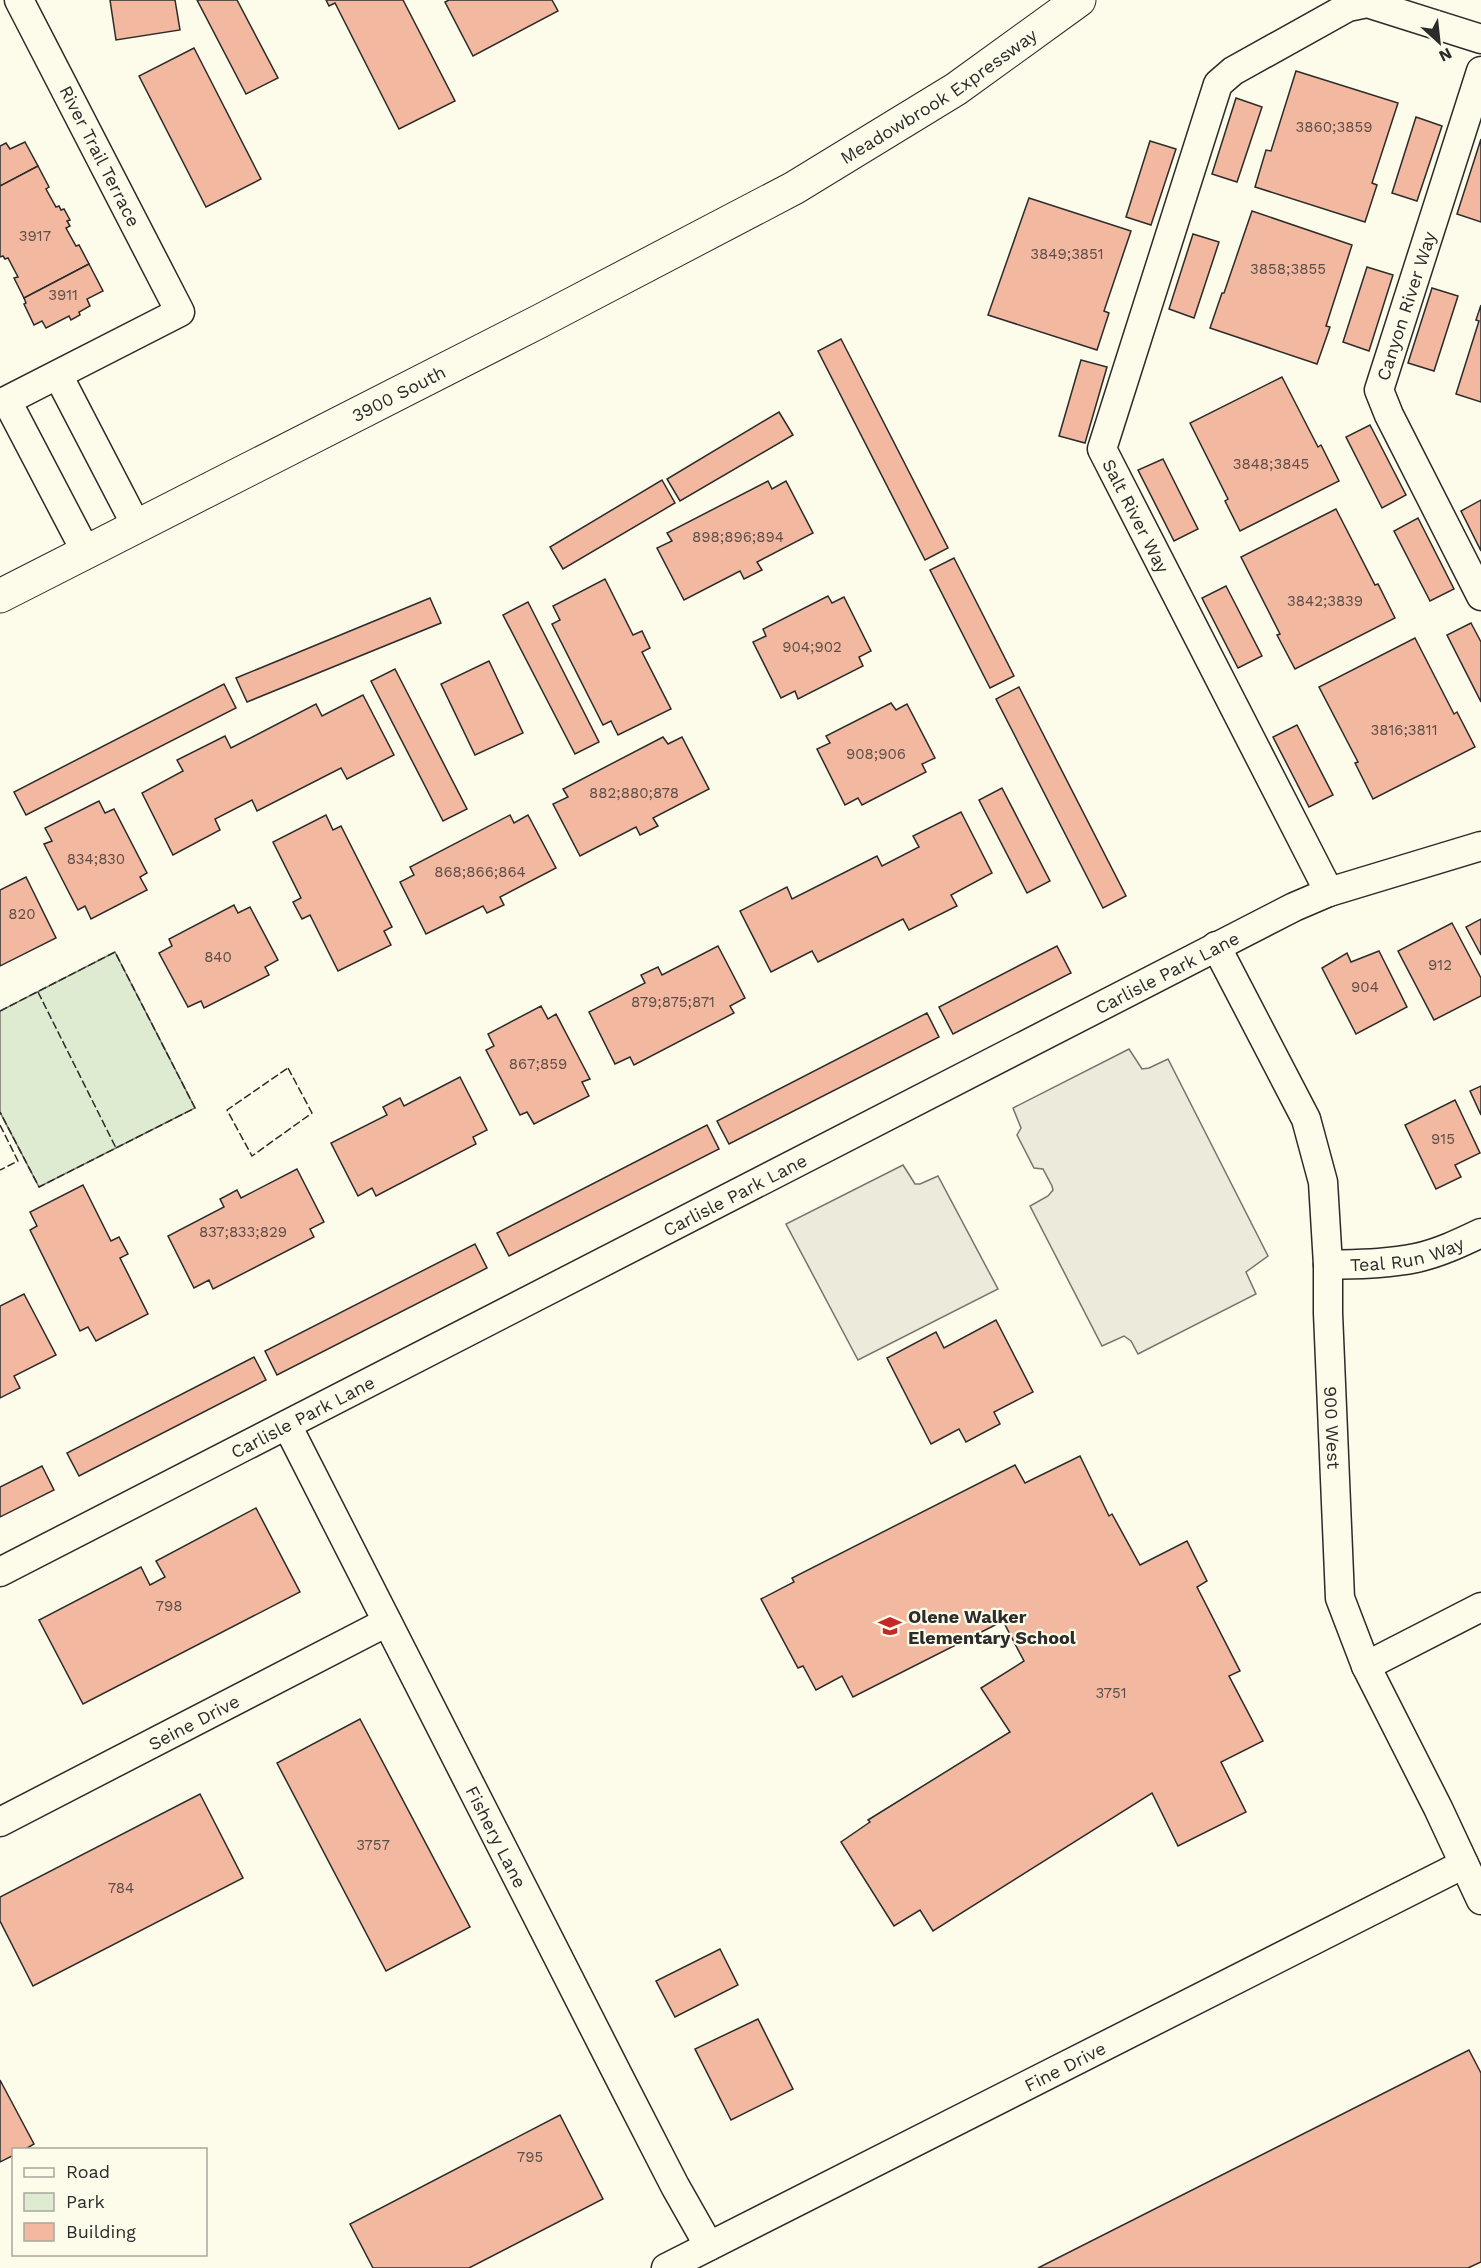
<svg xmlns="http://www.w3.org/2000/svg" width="1481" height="2268" font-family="'Work Sans',sans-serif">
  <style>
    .green { fill: #deebd1; stroke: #74746e; stroke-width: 1.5 }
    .parking { fill: #eceadb; stroke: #74746e; stroke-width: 1.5 }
    .building { fill: #f2b8a0; stroke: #2b2b2b; stroke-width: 1.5 }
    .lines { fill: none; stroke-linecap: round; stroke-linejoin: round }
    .minor-casing { stroke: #2b2b2b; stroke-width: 31 }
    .secondary-casing { stroke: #2b2b2b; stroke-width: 35 }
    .minor { stroke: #fdfbea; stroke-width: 28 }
    .secondary { stroke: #fdfbea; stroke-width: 33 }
    .fence { stroke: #2b2b2b; stroke-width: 1.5; stroke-dasharray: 8 3; stroke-linecap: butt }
    .labels { text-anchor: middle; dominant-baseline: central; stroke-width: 4.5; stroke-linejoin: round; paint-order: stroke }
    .number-label { font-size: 15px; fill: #5d4e48 }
    .street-label { font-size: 18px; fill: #2b2b2b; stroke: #fdfbea }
    .poi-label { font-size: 18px; font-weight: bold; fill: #2b2b2b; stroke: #fdfbea; text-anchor: start }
  </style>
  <rect width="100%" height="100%" fill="#fdfbea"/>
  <path class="green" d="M115 952 195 1108 39 1187 0 1112V1011Z"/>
  <g class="parking">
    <path d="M1129 1049 1142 1069 1149 1068 1168 1059 1268 1256 1246 1272 1256 1294 1138 1354 1131 1341 1124 1336 1102 1346 1030 1206 1048 1196 1053 1190 1052 1186 1043 1169 1034 1168 1017 1135 1021 1128 1013 1108Z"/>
    <path d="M903 1165 915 1184H920L938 1176 998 1289 858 1360 786 1224Z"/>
  </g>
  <g class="building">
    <path d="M110 0H175L180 30 116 40Z"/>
    <path d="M197 0H237L278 78 246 94Z"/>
    <path d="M326 0H403L455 101 399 129 335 3 329 6Z"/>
    <path d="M449 0H552L558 11 473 56 445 2Z"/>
    <path d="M194 48 261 179 206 207 139 76Z"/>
    <path d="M1296 71 1398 103 1372 183 1377 185 1365 222 1255 187 1266 150 1271 151Z"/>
    <path d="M1236 98 1262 107 1237 182 1212 174Z"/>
    <path d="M1416 117 1442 126 1417 201 1392 193Z"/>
    <path d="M1481 139V222L1457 214Z"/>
    <path d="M1150 141 1176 149 1151 225 1126 217Z"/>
    <path d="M25 142 38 166 0 186V146L6 143 10 149Z"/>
    <path d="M38 166 49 187 46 189 56 207 59 206 61 210 64 209 70 220 67 221 70 226 66 228 76 246 79 245 89 264 24 298 14 278 18 277 8 258 5 259 3 256 0 257V186Z"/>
    <path d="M1029 198 1131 231 1104 311 1109 313 1097 350 988 315Z"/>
    <path d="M1252 211 1352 245 1326 326 1330 327 1317 364 1210 328 1222 293H1224Z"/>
    <path d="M1193 234 1219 242 1194 318 1169 309Z"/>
    <path d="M89 264 103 291 87 299 90 306 79 312 80 315 71 320 69 316 46 328 42 321 34 325 24 304 26 303 24 298Z"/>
    <path d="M1367 267 1393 275 1369 351 1343 342Z"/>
    <path d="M1432 288 1458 296 1434 371 1408 363Z"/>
    <path d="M1481 305V402L1456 394 1479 321 1476 320Z"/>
    <path d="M841 339 948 548 925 560 818 351Z"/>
    <path d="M1081 360 1107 367 1085 443 1059 436Z"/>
    <path d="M1282 377 1318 447 1321 445 1339 481 1240 531 1225 501 1228 499 1190 423Z"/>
    <path d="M779 412 793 435 680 501 667 479Z"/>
    <path d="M1370 425 1406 495 1382 508 1346 437Z"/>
    <path d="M1163 459 1198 529 1174 541 1138 470Z"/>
    <path d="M662 480 675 503 563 569 550 547Z"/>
    <path d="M768 481 772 489 786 481 813 533 757 562 762 570 744 579 740 571 684 600 657 548 672 541 667 533Z"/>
    <path d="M1481 500V551L1461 511Z"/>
    <path d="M1336 509 1375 585 1378 584 1395 618 1295 669 1277 635 1280 634 1241 557Z"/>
    <path d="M1418 518 1454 589 1430 601 1394 531Z"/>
    <path d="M954 558 1014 676 990 688 930 570Z"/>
    <path d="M605 579 633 635 642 631 650 648 642 652 671 709 618 735 611 721 603 725 552 624 560 620 553 606Z"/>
    <path d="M1226 586 1262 656 1238 668 1202 598Z"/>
    <path d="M828 596 832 603 844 597 871 651 859 657 863 666 798 699 795 691 781 698 753 642 766 636 763 629Z"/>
    <path d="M430 598 441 623 247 702 236 678Z"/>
    <path d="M528 602 599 742 575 754 503 615Z"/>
    <path d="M1471 623 1481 642V702L1447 635Z"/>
    <path d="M1415 638 1454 714 1457 712 1475 747 1373 799 1355 763 1358 762 1319 687Z"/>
    <path d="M489 661 523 733 475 755 441 684Z"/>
    <path d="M395 669 467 809 443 821 371 681Z"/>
    <path d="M224 684 236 708 26 815 14 792Z"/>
    <path d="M1019 687 1126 896 1103 908 996 699Z"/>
    <path d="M363 695 394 755 347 779 341 768 257 811 252 800 215 819 220 830 173 855 142 793 183 771 177 760 225 736 231 748 316 704 322 716Z"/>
    <path d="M891 703 896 710 907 704 935 758 922 764 926 772 862 805 858 798 845 805 817 749 830 743 826 736Z"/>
    <path d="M1297 725 1333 795 1309 807 1273 737Z"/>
    <path d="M663 737 668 744 682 737 709 789 653 818 658 826 640 835 636 827 580 856 553 804 568 797 563 789Z"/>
    <path d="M1002 788 1050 881 1027 893 979 800Z"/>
    <path d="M99 801 105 813 114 809 147 873 140 877 147 890 91 919 85 906 78 910 44 844 52 841 45 828Z"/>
    <path d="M961 812 992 873 951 895 957 906 909 930 903 919 818 962 812 951 771 972 740 911 787 887 792 899 877 856 882 866 919 847 913 836Z"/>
    <path d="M326 815 333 830 341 826 392 927 384 931 391 945 338 971 310 915 302 919 293 902 301 898 273 842Z"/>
    <path d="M510 815 514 823 528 815 556 868 500 897 504 905 487 913 483 906 426 934 400 882 414 875 410 867Z"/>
    <path d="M26 877 56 938 0 966V890Z"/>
    <path d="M234 905 238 913 250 907 278 960 265 967 269 975 204 1008 201 1001 188 1007 159 953 172 946 169 939Z"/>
    <path d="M1481 919V955L1466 927Z"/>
    <path d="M1452 923 1481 978V996L1434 1020 1398 951Z"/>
    <path d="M718 946 745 998 730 1006 734 1013 634 1065 630 1057 615 1064 589 1012 645 983 641 975 658 967 662 975Z"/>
    <path d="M1057 946 1071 973 953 1034 939 1007Z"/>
    <path d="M1379 951 1407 1007 1356 1034 1322 968 1347 953 1351 962Z"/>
    <path d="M541 1006 548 1019 556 1014 590 1079 582 1082 589 1096 534 1124 527 1112 520 1115 486 1050 494 1046 488 1034Z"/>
    <path d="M927 1013 939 1037 729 1144 717 1121Z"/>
    <path d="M460 1077 487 1130 473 1137 476 1144 376 1196 372 1188 358 1196 331 1143 387 1115 383 1107 400 1098 404 1106Z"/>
    <path d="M1481 1086V1115L1470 1091Z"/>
    <path d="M1455 1100 1480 1153 1455 1165 1461 1177 1436 1189 1405 1125Z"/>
    <path d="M707 1125 719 1149 509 1256 497 1233Z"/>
    <path d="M297 1169 324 1222 310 1229 314 1237 213 1289 209 1280 194 1288 168 1236 224 1207 220 1199 237 1190 241 1198Z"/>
    <path d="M83 1185 111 1241 119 1237 128 1254 120 1258 148 1314 96 1341 88 1327 80 1331 30 1230 37 1226 30 1212Z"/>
    <path d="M475 1244 487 1268 277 1375 265 1351Z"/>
    <path d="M24 1294 56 1355 14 1376 20 1388 0 1398V1306Z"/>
    <path d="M996 1320 1033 1392 994 1412 1000 1424 966 1442 959 1429 931 1444 887 1358 936 1332 944 1348Z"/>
    <path d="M254 1357 266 1380 79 1476 67 1453Z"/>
    <path d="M1080 1456 1109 1516 1112 1514 1140 1565 1187 1541 1207 1581 1197 1587 1240 1671 1229 1676 1263 1741 1221 1762 1246 1812 1178 1846 1152 1793 933 1931 920 1910 894 1926 841 1842 870 1822 868 1820 1010 1732 981 1688 1024 1661 1003 1621 853 1697 842 1676 816 1690 803 1666 798 1668 761 1599 794 1582 792 1578 1015 1465 1025 1483Z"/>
    <path d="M42 1466 54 1490 0 1517V1487Z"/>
    <path d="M256 1508 300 1592 83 1704 39 1620 141 1567 150 1585 165 1577 156 1561Z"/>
    <path d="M360 1719 470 1927 386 1971 277 1763Z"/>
    <path d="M200 1794 243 1878 33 1986 0 1921V1897Z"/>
    <path d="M720 1949 738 1985 675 2017 656 1981Z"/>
    <path d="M758 2019 793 2089 731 2120 695 2049Z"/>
    <path d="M1469 2050 1481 2073V2262L1468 2268H1038Z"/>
    <path d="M0 2080 34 2144 24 2150H14V2155L0 2162Z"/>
    <path d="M560 2115 603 2199 469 2268H373L350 2224Z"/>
  </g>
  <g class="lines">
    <g class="minor-casing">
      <g id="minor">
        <path d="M1481 71 1379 390 1389 415 1481 596"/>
        <path d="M58 375 137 527"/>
        <path d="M7 401 86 552"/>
        <path d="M0 404 180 312 19 0"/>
        <path d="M1329 892 1102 449 1218 84 1233 71 1348 7 1367 3 1481 39"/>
        <path id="s1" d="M1216 946 1306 1119 1323 1182 1328 1265V1313L1340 1598 1366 1666 1438 1808 1481 1900"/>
        <path id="s2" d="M1328 1265C1357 1264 1387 1264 1416 1258 1439 1253 1460 1243 1481 1233"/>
        <path id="s3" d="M287 1425 617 2073 675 2186 709 2246"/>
        <path id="s4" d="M0 1572 1294 907 1329 892 1481 846"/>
        <path d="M1366 1666 1481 1607"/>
        <path id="s5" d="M0 1822 387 1622"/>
        <path id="s6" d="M666 2268 1464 1864"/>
      </g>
    </g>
    <g class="secondary-casing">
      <g id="secondary">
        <path id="s7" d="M0 596 542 320 794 188 956 89 1079 0"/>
      </g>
    </g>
    <use href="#minor" class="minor"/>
    <use href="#secondary" class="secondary"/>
    <g class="fence">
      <path d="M38 992 116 1148"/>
      <path d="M0 1011 115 952 195 1108 39 1187 0 1112"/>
      <path d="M288 1068 312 1113 252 1156 227 1110Z"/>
      <path d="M0 1125 18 1161 0 1170"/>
    </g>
  </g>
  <defs>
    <g id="school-bare" transform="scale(1.8)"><path d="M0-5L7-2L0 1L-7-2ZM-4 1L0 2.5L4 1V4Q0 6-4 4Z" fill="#c62828" stroke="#fdfbea" stroke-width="2.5" paint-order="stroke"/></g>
  </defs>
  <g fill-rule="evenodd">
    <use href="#school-bare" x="890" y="1626"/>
  </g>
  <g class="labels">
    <g class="number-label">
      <text x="1334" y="127">3860;3859</text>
      <text x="35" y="236">3917</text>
      <text x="1067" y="254">3849;3851</text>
      <text x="1288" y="269">3858;3855</text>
      <text x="63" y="295">3911</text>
      <text x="1271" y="464">3848;3845</text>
      <text x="738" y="537">898;896;894</text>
      <text x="1325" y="601">3842;3839</text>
      <text x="812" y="647">904;902</text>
      <text x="1404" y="730">3816;3811</text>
      <text x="876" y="754">908;906</text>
      <text x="634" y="793">882;880;878</text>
      <text x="96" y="859">834;830</text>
      <text x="480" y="872">868;866;864</text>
      <text x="22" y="914">820</text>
      <text x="218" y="957">840</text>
      <text x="1440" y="965">912</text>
      <text x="1365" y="987">904</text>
      <text x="673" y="1002">879;875;871</text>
      <text x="538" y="1064">867;859</text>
      <text x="1443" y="1139">915</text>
      <text x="243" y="1232">837;833;829</text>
      <text x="169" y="1606">798</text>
      <text x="1111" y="1693">3751</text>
      <text x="373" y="1845">3757</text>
      <text x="121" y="1888">784</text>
      <text x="530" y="2157">795</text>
    </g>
    <g class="street-label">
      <text stroke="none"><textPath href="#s7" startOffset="1064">Meadowbrook Expressway</textPath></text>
      <text transform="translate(100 156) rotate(63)">River Trail Terrace</text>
      <text transform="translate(1406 306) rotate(-72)">Canyon River Way</text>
      <text stroke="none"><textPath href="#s7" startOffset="447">3900 South</textPath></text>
      <text transform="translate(1136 516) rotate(63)">Salt River Way</text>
      <text stroke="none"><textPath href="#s4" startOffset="1312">Carlisle Park Lane</textPath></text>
      <text stroke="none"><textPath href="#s4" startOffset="826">Carlisle Park Lane</textPath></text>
      <text stroke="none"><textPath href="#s2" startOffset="80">Teal Run Way</textPath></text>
      <text stroke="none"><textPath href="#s4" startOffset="340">Carlisle Park Lane</textPath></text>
      <text stroke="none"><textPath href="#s1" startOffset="506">900 West</textPath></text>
      <text stroke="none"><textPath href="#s5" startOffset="218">Seine Drive</textPath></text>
      <text stroke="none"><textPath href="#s3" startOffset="462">Fishery Lane</textPath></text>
      <text stroke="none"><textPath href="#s6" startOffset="447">Fine Drive</textPath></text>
    </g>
    <g class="poi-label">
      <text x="908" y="1616">Olene Walker<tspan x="908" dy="21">Elementary School</tspan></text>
    </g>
  </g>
  <rect x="12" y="2148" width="195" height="108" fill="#fdfbea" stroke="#a9a89e" stroke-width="1.5"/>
  <rect x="24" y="2168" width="30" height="9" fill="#fdfbea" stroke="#a9a89e" stroke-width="1.5"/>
  <text x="66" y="2178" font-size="18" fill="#2b2b2b">Road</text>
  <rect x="24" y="2193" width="30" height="18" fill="#deebd1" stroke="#a9a89e" stroke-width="1.5"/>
  <text x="66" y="2208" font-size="18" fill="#2b2b2b">Park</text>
  <rect x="24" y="2223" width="30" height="18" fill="#f2b8a0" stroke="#a9a89e" stroke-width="1.5"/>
  <text x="66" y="2238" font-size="18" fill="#2b2b2b">Building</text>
  <g transform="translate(1439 42) rotate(153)" stroke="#fdfbea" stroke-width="4.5" paint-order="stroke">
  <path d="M0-4.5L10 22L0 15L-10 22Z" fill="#2b2b2b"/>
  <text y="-9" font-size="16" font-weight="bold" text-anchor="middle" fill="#2b2b2b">N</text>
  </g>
</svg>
